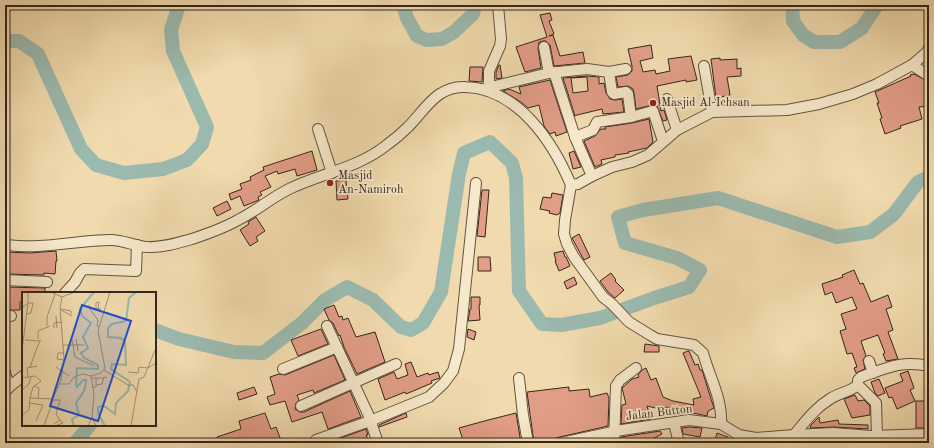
<svg xmlns="http://www.w3.org/2000/svg" width="934" height="448" font-family="'Old Standard TT',serif">
  <style>
    .lines { fill: none; stroke-linecap: round; stroke-linejoin: round }
    .river { stroke: #9bbaaf; stroke-width: 14 }
    .building { fill: #e29d87; stroke: #33261d; fill-rule: evenodd }
    .minor-casing { stroke: #625341; stroke-width: 12 }
    .minor { stroke: #f6e8ca; stroke-width: 10 }
    .poi-dot { fill: #8f2418; stroke: #f6e8ca; stroke-width: 1.5 }
    .labels { text-anchor: middle; dominant-baseline: central; stroke-width: 3.5; stroke-linejoin: round; paint-order: stroke }
    .poi-label { font-size: 12px; fill: #33261d; stroke: #f6e8ca; text-anchor: start }
    .street-label { font-size: 12px; fill: #33261d; stroke: #f6e8ca }
    .inset-river { fill: none; stroke: #9bbaaf; stroke-width: 2 }
    .inset-road { fill: none; stroke: #a59374; stroke-width: 1 }
    .view { fill: #1d4ed8; fill-opacity: 0.15; stroke: #1d4ed8; stroke-width: 2 }
    .inset-edge { fill: none; stroke: #33261d; stroke-width: 2 }
  </style>
  <rect width="100%" height="100%" fill="#f1dbae"/>
  <filter id="stains"><feTurbulence type="fractalNoise" baseFrequency=".005" numOctaves="4"/><feColorMatrix values="0 0 0 0 .2 0 0 0 0 .09 0 0 0 0 .02 0 0 0 .5 -.17"/></filter>
  <radialGradient id="worn" r=".72"><stop offset=".6" stop-color="#630" stop-opacity="0"/><stop offset="1" stop-color="#630" stop-opacity=".3"/></radialGradient>
  <g class="lines">
    <g class="river">
      <path d="M403 5 407 18 417 36 427 40 442 39 454 32 473 14 475 5"/>
      <path d="M792 5 793 21 803 35 814 42H840L862 28 877 5"/>
      <path d="M5 41H19L38 54 81 149 96 165 124 173 163 169 187 160 202 144 207 127 173 51 171 30 179 5"/>
      <path d="M155 330 179 339 234 352 263 353 302 323 325 300 347 287 373 300 401 327 411 330 423 323 441 292 459 174 464 153 490 142 512 163 516 178 519 291 542 324 561 325 600 318 654 298 689 287 700 270 677 258 625 243 618 217 643 210 718 198 837 237 870 232 893 215 918 182 929 177"/>
      <path d="M75 443 90 425"/>
    </g>
  </g>
  <g class="building">
    <path d="M550 13 552 20 549 21 554 34 549 36 553 35 560 56 583 52 585 63 554 66 550 45 546 41H543L539 42 538 48 541 68 525 72 516 47 547 37 540 15Z"/>
    <path d="M651 45 653 58 640 61 643 72 655 70 656 74 670 71 668 59 691 56 697 80 686 82V80L657 86 661 111 664 110 667 120 663 121 657 106 652 105 636 109 634 93 633 89 628 86 618 87 616 77 628 75 632 71V66L628 49Z"/>
    <path d="M720 58V60L737 59V69L741 68V76L727 77 730 95 716 98 711 59Z"/>
    <path d="M499 65H500L502 78 496 79V72Z"/>
    <path d="M470 67H483L482 82 469 81Z"/>
    <path d="M914 74 929 82V106L919 107 922 119 900 126 901 128 885 134 880 119 882 118 877 103H879L875 92 911 76 910 75Z"/>
    <path d="M587 76 599 77V84L604 83 606 93 610 99 615 100 622 99 624 112 603 114 602 109 577 115 575 116 563 78ZM587 77 588 91 573 93 571 78Z"/>
    <path d="M550 80 567 132 556 136 555 132 550 134 544 126 539 105 528 108 521 102 503 91 509 89 521 94 519 87Z"/>
    <path d="M649 119 653 142 647 148 628 152 629 153 615 155V157L601 160 602 164 595 167 584 141 595 136 601 129H606L605 127 632 123Z"/>
    <path d="M312 151 317 170 297 176 295 169 278 174 277 171 265 176 271 187 260 192 262 195 258 197 259 200 244 206 240 196 231 200 229 194 242 189 240 184 251 180 250 177 264 170 263 167Z"/>
    <path d="M574 151 581 167 573 169 569 153Z"/>
    <path d="M346 180 348 199 337 200 336 181Z"/>
    <path d="M482 190H489L485 237 477 236Z"/>
    <path d="M552 193 563 195 560 213 557 215 549 213 550 211 540 209 543 197 551 198Z"/>
    <path d="M227 201 231 209 217 216 213 208Z"/>
    <path d="M256 217 265 231 256 237 258 241 250 246 240 230 249 224 248 222Z"/>
    <path d="M579 234 590 257 584 260 572 238Z"/>
    <path d="M56 251 57 261H56L55 274 44 273V275L5 274V252L30 253Z"/>
    <path d="M563 251 565 257H566L570 266 559 271 555 261H556L554 253Z"/>
    <path d="M478 257H490L491 271H478Z"/>
    <path d="M854 270 860 284 863 283 871 302 888 295 892 307 886 309 893 330 888 332 898 359 886 361 883 354 885 353 878 335 861 341 866 356 863 360 865 369 856 373 854 368 857 367 852 353 847 354 840 331 846 329 841 314 857 309 852 297 836 303 832 292 825 295 822 284 843 277 842 275Z"/>
    <path d="M611 273 616 280 615 281 624 290 615 298 608 292 600 281Z"/>
    <path d="M574 277 577 284 567 289 564 282Z"/>
    <path d="M5 287 45 288V293H23V302H20V310H5Z"/>
    <path d="M471 297H480V305H479L480 320 468 321 470 309H471Z"/>
    <path d="M334 305 339 317 342 316 343 320 348 318 356 337 375 332 385 362 357 374 344 347 340 335 339 336 333 323 329 320 324 309Z"/>
    <path d="M321 329 328 344 298 356 291 340Z"/>
    <path d="M468 329 476 332 474 340 467 337Z"/>
    <path d="M645 344 659 346V352H644Z"/>
    <path d="M688 351H689L695 365 698 364 700 370H702L711 399 714 408 708 411 707 416 666 407 664 410 647 406 651 419 621 424 622 405 626 404 622 388 632 379 639 377 638 375 642 370 646 368 651 380 656 378 663 397 673 401 694 405 693 399 701 397 683 353Z"/>
    <path d="M334 355 345 380 314 393 313 390 297 395 299 400 296 403 295 409 300 412H304L350 391 361 417 328 429 322 412 292 422 285 401 270 405 267 397 275 394 270 377 279 374 285 375Z"/>
    <path d="M411 362 417 377 428 373 429 375 438 372 440 378 431 381 432 383 406 394 405 392 385 400 378 379 394 372 397 379 408 375 405 364Z"/>
    <path d="M908 371 914 388 910 390 915 401 897 409 892 397 889 398 885 388 903 381 900 374Z"/>
    <path d="M879 379 885 393 878 396 875 393 871 382Z"/>
    <path d="M254 387 257 394 239 400 237 393Z"/>
    <path d="M569 387V391L589 389 590 397 607 393 609 398 608 426 560 437 556 438 555 443H546V440L534 443 527 392Z"/>
    <path d="M855 395 858 401 864 400 870 406V415L852 418 844 399Z"/>
    <rect x="916" y="401" width="13" height="27"/>
    <path d="M265 413 271 429 276 427 282 443H219L217 437 241 429 239 421Z"/>
    <path d="M406 413 407 417 379 427V425Z"/>
    <path d="M516 413 521 443H464L459 428 488 420Z"/>
    <path d="M819 417 820 423 838 420 839 424 868 425V429L834 427 810 428 811 425Z"/>
    <path d="M689 427 702 428 700 437 683 434 682 428Z"/>
    <path d="M366 429 368 435H366L369 443H327Z"/>
    <path d="M660 431 662 434 645 443H620L621 437Z"/>
    <path d="M717 433 728 437 726 443 715 440Z"/>
    <path d="M847 441 866 442V443H844V442Z"/>
  </g>
  <g class="lines">
    <g class="minor-casing">
      <g id="minor">
        <path d="M544 47 549 73 587 69 609 72 612 92 614 94 626 92 628 94 631 117"/>
        <path d="M929 48 927 52 912 65 929 76"/>
        <path d="M704 66 712 112"/>
        <path d="M554 72 575 137 592 176"/>
        <path d="M609 72 626 69"/>
        <path d="M489 88V71L500 46 501 39 498 5"/>
        <path d="M483 89 549 73"/>
        <path d="M667 99 677 130"/>
        <path d="M318 129 332 173"/>
        <path d="M575 137 593 130 597 122 631 117 653 111 663 141"/>
        <path d="M5 245C16 246 27 247 38 246 62 245 87 240 111 240 123 240 135 246 147 247 162 248 178 243 192 239 207 234 224 228 238 220 256 211 271 198 289 189 322 173 359 168 388 144 395 139 402 133 408 127 425 110 437 85 466 87 518 89 553 142 571 185"/>
        <path d="M5 280 47 282"/>
        <path d="M65 293 75 282 80 273 84 269 136 271 137 245"/>
        <path d="M5 316H11"/>
        <path d="M327 326 368 414 378 443"/>
        <path d="M869 361 873 373"/>
        <path d="M283 369 337 347"/>
        <path d="M5 372 9 387 5 392"/>
        <path d="M519 378 523 415 528 443"/>
        <path d="M9 387 23 376"/>
        <path d="M301 406 396 364"/>
        <path d="M674 423 679 443"/>
        <path d="M721 424C723 400 709 376 703 353L694 345 657 339 650 335 629 322 612 304 603 297 574 257 567 244 564 234 565 220 571 185 578 184 592 176 612 167 632 162 648 155 677 130 712 112 787 110 819 104 853 94 877 84 912 65"/>
        <path d="M794 435C805 422 815 408 830 399 838 393 850 392 858 385"/>
        <path d="M871 436 929 434"/>
        <path d="M877 436 876 403 858 385V380L861 377C886 368 902 360 929 366"/>
        <path d="M316 440 370 421 429 397 444 383 453 371 459 349 476 183"/>
        <path d="M561 443 622 430 689 420 721 424 739 435 756 438 794 435 833 433 871 436 873 443"/>
        <path d="M614 443 616 386 620 380 636 368"/>
      </g>
    </g>
    <use href="#minor" class="minor"/>
  </g>
  <g class="poi-dot">
    <circle cx="653" cy="103" r="4"/>
    <circle cx="330" cy="183" r="4"/>
  </g>
  <g class="labels">
    <g class="poi-label">
      <text x="661" y="103">Masjid Al-Ichsan</text>
      <text x="338" y="176">Masjid<tspan x="338" dy="14">An-Namiroh</tspan></text>
    </g>
    <g class="street-label">
      <text transform="translate(659 413) rotate(-7)">Jalan Button</text>
    </g>
  </g>
  <g transform="translate(22 292)">
    <rect width="134" height="134" fill="#f1dbae"/>
    <path class="inset-river" d="M52 134 50 127 57 123 54 111 62 99 64 91V88H61L55 95 54 93 55 76 76 77V73L62 66 59 61 66 56 61 45 69 31 60 24 58 17 72 0M83 134 76 121V115L82 114 93 122 94 111 106 99 108 90 89 77 90 72 104 73 103 50 99 46 86 45V36L90 32 104 29 107 6 114 0"/>
    <path class="inset-road" d="M40 5 53 0M67 13V16L79 17M0 16 6 11V0M67 16 76 28 75 34 77 35M39 17 49 19V22M74 17V11L77 10 76 17M39 18 50 24M34 24 35 36M0 33V47M25 34V25L33 2M32 36V31L40 30M16 47V39L28 34M50 47 53 65 72 74M54 47 56 59M3 48 19 49M41 53H62M0 58 6 11H11L9 21 5 22M42 68 35 67 36 61H42M8 75 18 48M34 75 47 84M82 78 106 93H111L115 100M106 80 116 81 117 75 126 76 134 71M69 84 79 81 83 76 76 39 88 0M6 85 5 76 15 74M0 86 13 84 19 89 11 95 8 106M69 86H82M38 92H47L52 85 61 82 69 84 72 102 70 125M74 93 80 92 82 85 85 86M12 94 17 96 16 107M70 95H74V86M0 98 7 92 9 85M31 108H38L34 122 38 128 32 132M7 111 21 113 14 129M0 123 7 118 8 106 31 107 39 88 42 67 38 16 40 5 29 0M3 133 16 134M22 134 31 108M33 134 41 131 38 128M66 134 70 125 74 134M109 134 117 87 122 85 134 56"/>
    <path class="view" d="M60 13 109 29 76 129 28 114Z"/>
    <rect width="134" height="134" class="inset-edge"/>
  </g>
  <rect width="934" height="448" fill="none" stroke="#f1dbae" stroke-width="20"/>
  <rect x="6" y="6" width="922" height="436" fill="none" stroke="#33261d" stroke-width="2"/>
  <rect x="10" y="10" width="914" height="428" fill="none" stroke="#33261d"/>
  <rect width="100%" height="100%" filter="url(#stains)"/>
  <rect width="100%" height="100%" fill="url(#worn)"/>
</svg>
